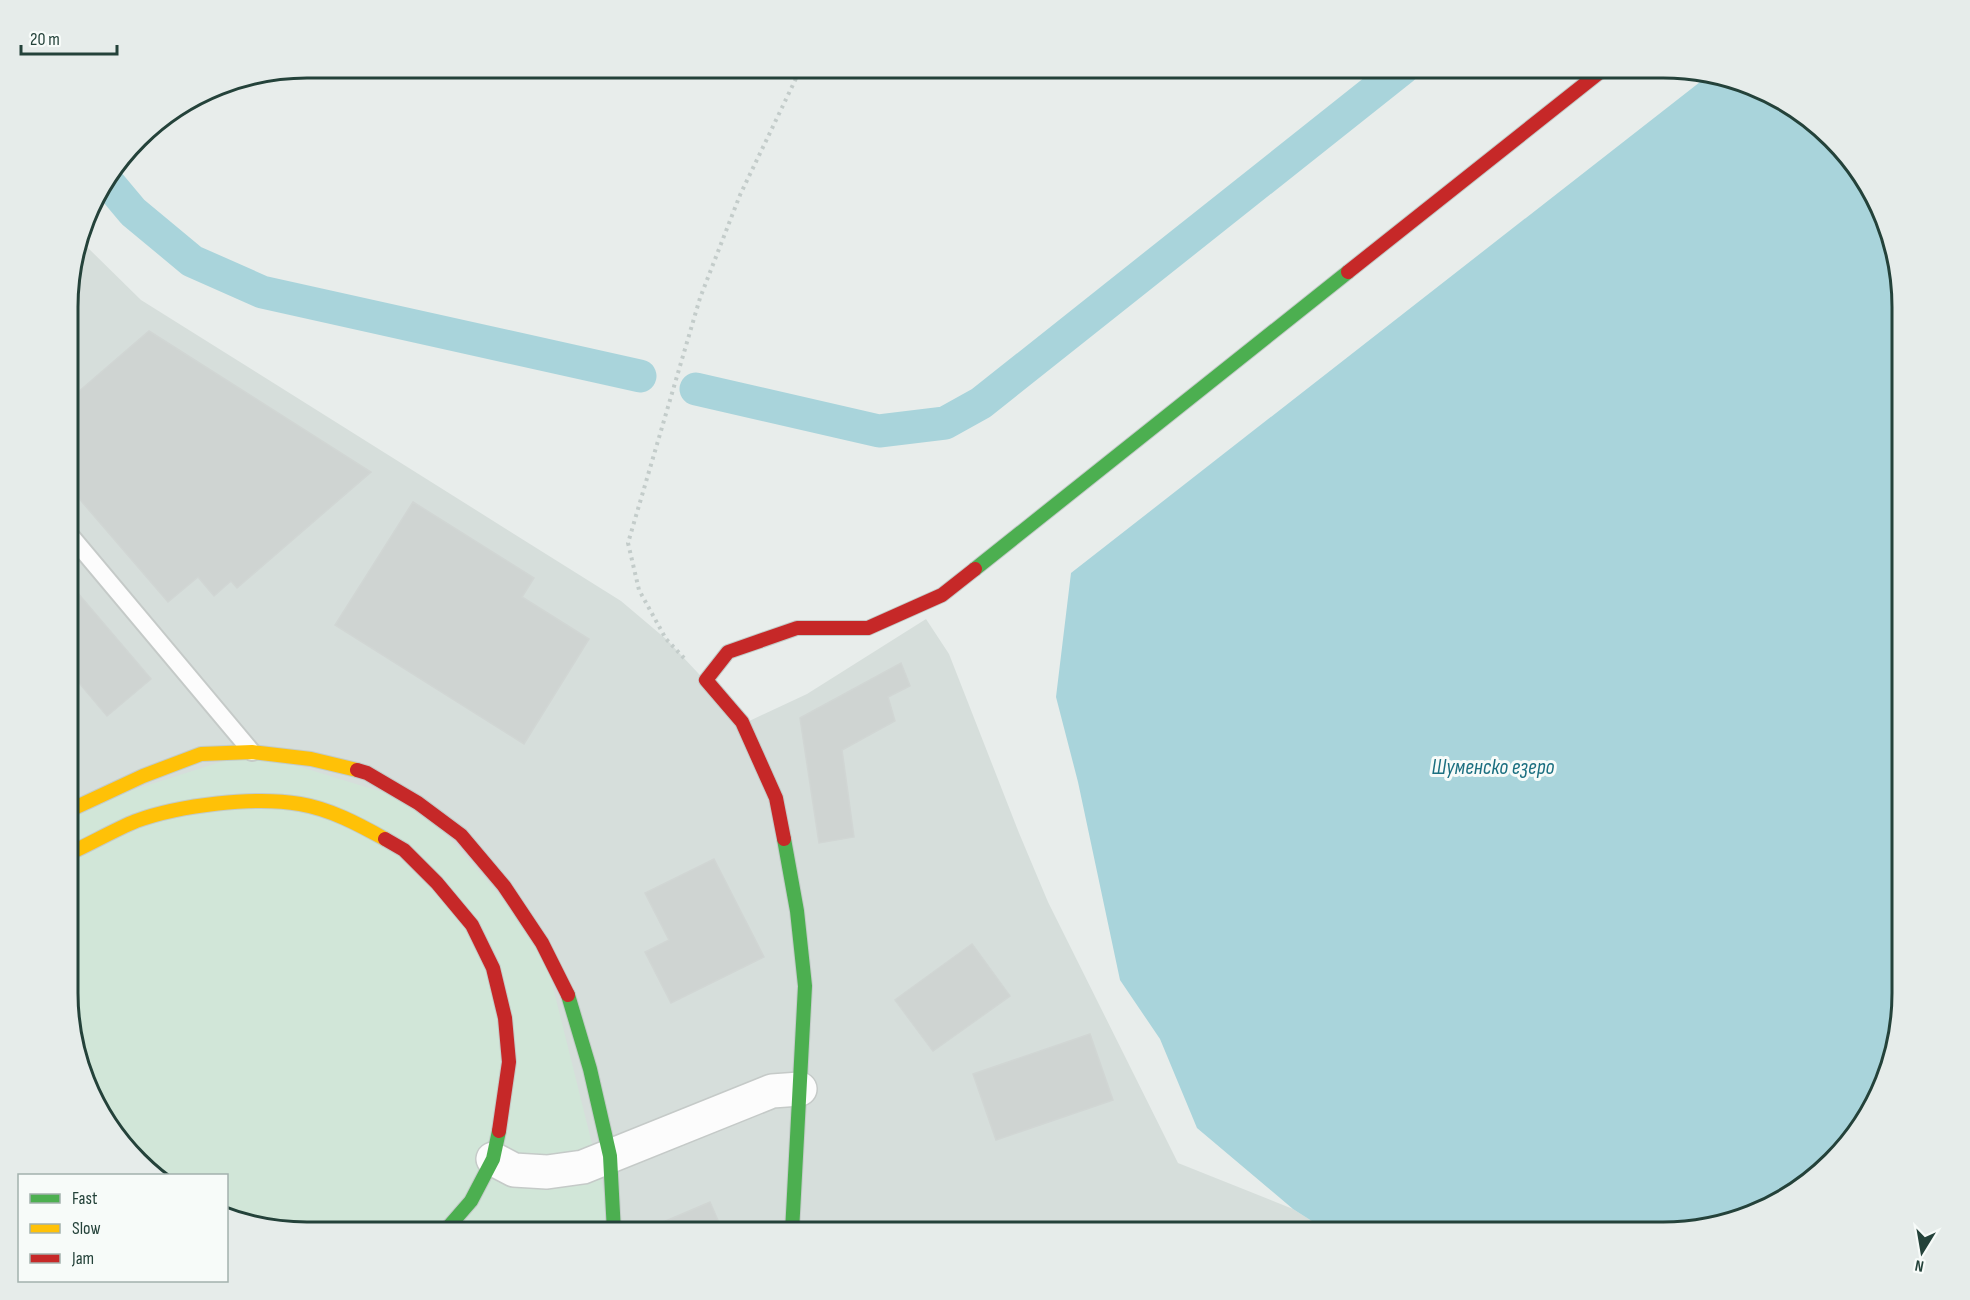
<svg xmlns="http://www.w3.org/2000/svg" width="1970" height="1300" font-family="'Sofia Sans Condensed',sans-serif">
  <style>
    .built { fill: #d6dedb }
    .green { fill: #d1e6d8 }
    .water { fill: #a9d4db }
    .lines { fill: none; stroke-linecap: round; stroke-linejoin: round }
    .canal { stroke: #a9d4db; stroke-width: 33 }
    .building { fill: #cfd4d2; stroke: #d1d6d4; stroke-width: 1.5 }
    .lane-casing { stroke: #c5cac8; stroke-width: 20 }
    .street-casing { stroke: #c5cac8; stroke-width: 36 }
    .fast-casing { stroke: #c3cbc8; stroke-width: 16 }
    .slow-casing { stroke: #c3cbc8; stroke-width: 16 }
    .jam-casing { stroke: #c3cbc8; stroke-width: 16 }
    .path { stroke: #c3ccca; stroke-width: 4; stroke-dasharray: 3 4.5; stroke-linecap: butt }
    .lane { stroke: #fcfcfc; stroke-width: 16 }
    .street { stroke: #fcfcfc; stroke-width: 33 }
    .fast { stroke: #4caf50; stroke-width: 14 }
    .slow { stroke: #ffc107; stroke-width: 14 }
    .jam { stroke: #c62828; stroke-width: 14 }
    .labels { text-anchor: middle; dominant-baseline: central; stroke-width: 6; stroke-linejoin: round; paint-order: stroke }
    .water-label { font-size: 22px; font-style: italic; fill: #1c6f80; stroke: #f7fbf9 }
    .rim { fill: none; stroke: #24423a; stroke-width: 3 }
  </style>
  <rect width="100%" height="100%" fill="#e8edeb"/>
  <path class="built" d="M85 245 141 300 621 601 666 639 745 723 807 694 926 619 949 654 1019 833 1048 902 1178 1163 1293 1209 1329 1232H306L227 1218 226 1176 158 1175 100 1113 70 1024V276L77 251Z"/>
  <path class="green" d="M252 752 418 803 542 943 614 1232H306L230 1220 227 1218 226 1176 158 1175 100 1113 70 1024V810Z"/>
  <path class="water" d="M1709 75 1740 80 1796 108 1871 187 1902 291V1008L1890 1070 1862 1126 1783 1201 1679 1232H1329L1293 1209 1197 1128 1160 1039 1120 980 1078 782 1056 697 1071 573Z"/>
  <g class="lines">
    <g class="canal">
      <path d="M107 181 133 212 192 261 262 292 640 376"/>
      <path d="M696 389 879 431 945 423 981 403 1403 68"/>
    </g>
  </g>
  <g class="building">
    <path d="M149 331 371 472 237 588 231 581 214 596 198 577 168 602 70 488V399Z"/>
    <path d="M413 502 534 578 522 597 589 639 524 744 335 625Z"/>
    <path d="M70 584 151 679 107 716 70 672Z"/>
    <path d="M901 663 910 686 888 697 895 721 842 750 854 837 819 843 800 718Z"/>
    <path d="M714 859 764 957 671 1003 645 952 669 940 645 893Z"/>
    <path d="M972 944 1010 996 933 1051 895 1000Z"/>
    <path d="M1090 1034 1113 1100 996 1140 973 1074Z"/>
    <path d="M710 1202 723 1232H640Z"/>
  </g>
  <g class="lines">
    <g class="lane-casing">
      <path id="lane" d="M70 535 252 752"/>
    </g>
    <g class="street-casing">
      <path id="street" d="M493 1159 514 1170 547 1172 583 1167 772 1091 800 1089"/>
    </g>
    <g class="fast-casing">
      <g id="fast">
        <path d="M975 569 1348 272"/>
        <path d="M784 839 797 911 805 986 792 1232"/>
        <path d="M568 995 590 1069 610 1156 614 1232"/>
        <path d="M444 1232 471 1201 493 1159 499 1131"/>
      </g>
    </g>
    <g class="slow-casing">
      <g id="slow">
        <path d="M70 810 143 776 201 754 252 752 311 759 357 770"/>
        <path d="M70 853C92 843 114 830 136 821 180 805 255 796 300 804 330 809 358 824 385 839"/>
      </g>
    </g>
    <g class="jam-casing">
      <g id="jam">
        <path d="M1348 272 1605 68"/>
        <path d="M357 770 367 773 418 803 461 835 504 886 542 943 568 995"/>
        <path d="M385 839 404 850 437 883 472 925 493 968 505 1018 509 1062 499 1131"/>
        <path d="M784 839 776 798 742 722 706 680 728 652 797 628H868L942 595 975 569"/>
      </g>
    </g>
    <path class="path" d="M684 658 666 639 639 590 628 543 700 298 740 195 801 68"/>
    <use href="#lane" class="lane"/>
    <use href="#street" class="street"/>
    <use href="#fast" class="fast"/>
    <use href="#slow" class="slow"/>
    <use href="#jam" class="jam"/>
  </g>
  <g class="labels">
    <g class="water-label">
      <text x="1493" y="767">Шуменско езеро</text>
    </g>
  </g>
  <path d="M0 0H1970V1300H0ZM307 78H1663A229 229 0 0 1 1892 307V993A229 229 0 0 1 1663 1222H307A229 229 0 0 1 78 993V307A229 229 0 0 1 307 78Z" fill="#e6ecea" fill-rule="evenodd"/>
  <path class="rim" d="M307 78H1663A229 229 0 0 1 1892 307V993A229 229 0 0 1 1663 1222H307A229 229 0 0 1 78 993V307A229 229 0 0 1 307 78Z"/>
  <rect x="18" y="1174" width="210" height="108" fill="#f7fbf9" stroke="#a3b1ad" stroke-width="1.5"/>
  <rect x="30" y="1194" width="30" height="9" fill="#4caf50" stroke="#a3b1ad" stroke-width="1.5"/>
  <text x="72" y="1204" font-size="18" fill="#24423a">Fast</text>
  <rect x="30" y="1224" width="30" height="9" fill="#ffc107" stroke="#a3b1ad" stroke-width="1.5"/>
  <text x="72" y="1234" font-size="18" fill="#24423a">Slow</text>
  <rect x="30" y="1254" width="30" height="9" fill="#c62828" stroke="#a3b1ad" stroke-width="1.5"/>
  <text x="72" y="1264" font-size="18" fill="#24423a">Jam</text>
  <g transform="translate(1922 1252) rotate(191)" stroke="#f7fbf9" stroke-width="4.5" paint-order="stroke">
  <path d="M0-4.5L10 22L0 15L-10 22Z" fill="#24423a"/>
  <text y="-9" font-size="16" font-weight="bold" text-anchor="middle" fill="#24423a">N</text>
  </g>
  <path d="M21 45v9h96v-9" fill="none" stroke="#24423a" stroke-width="3"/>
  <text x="30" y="45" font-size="18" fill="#24423a" stroke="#f7fbf9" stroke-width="4.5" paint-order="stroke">20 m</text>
</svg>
